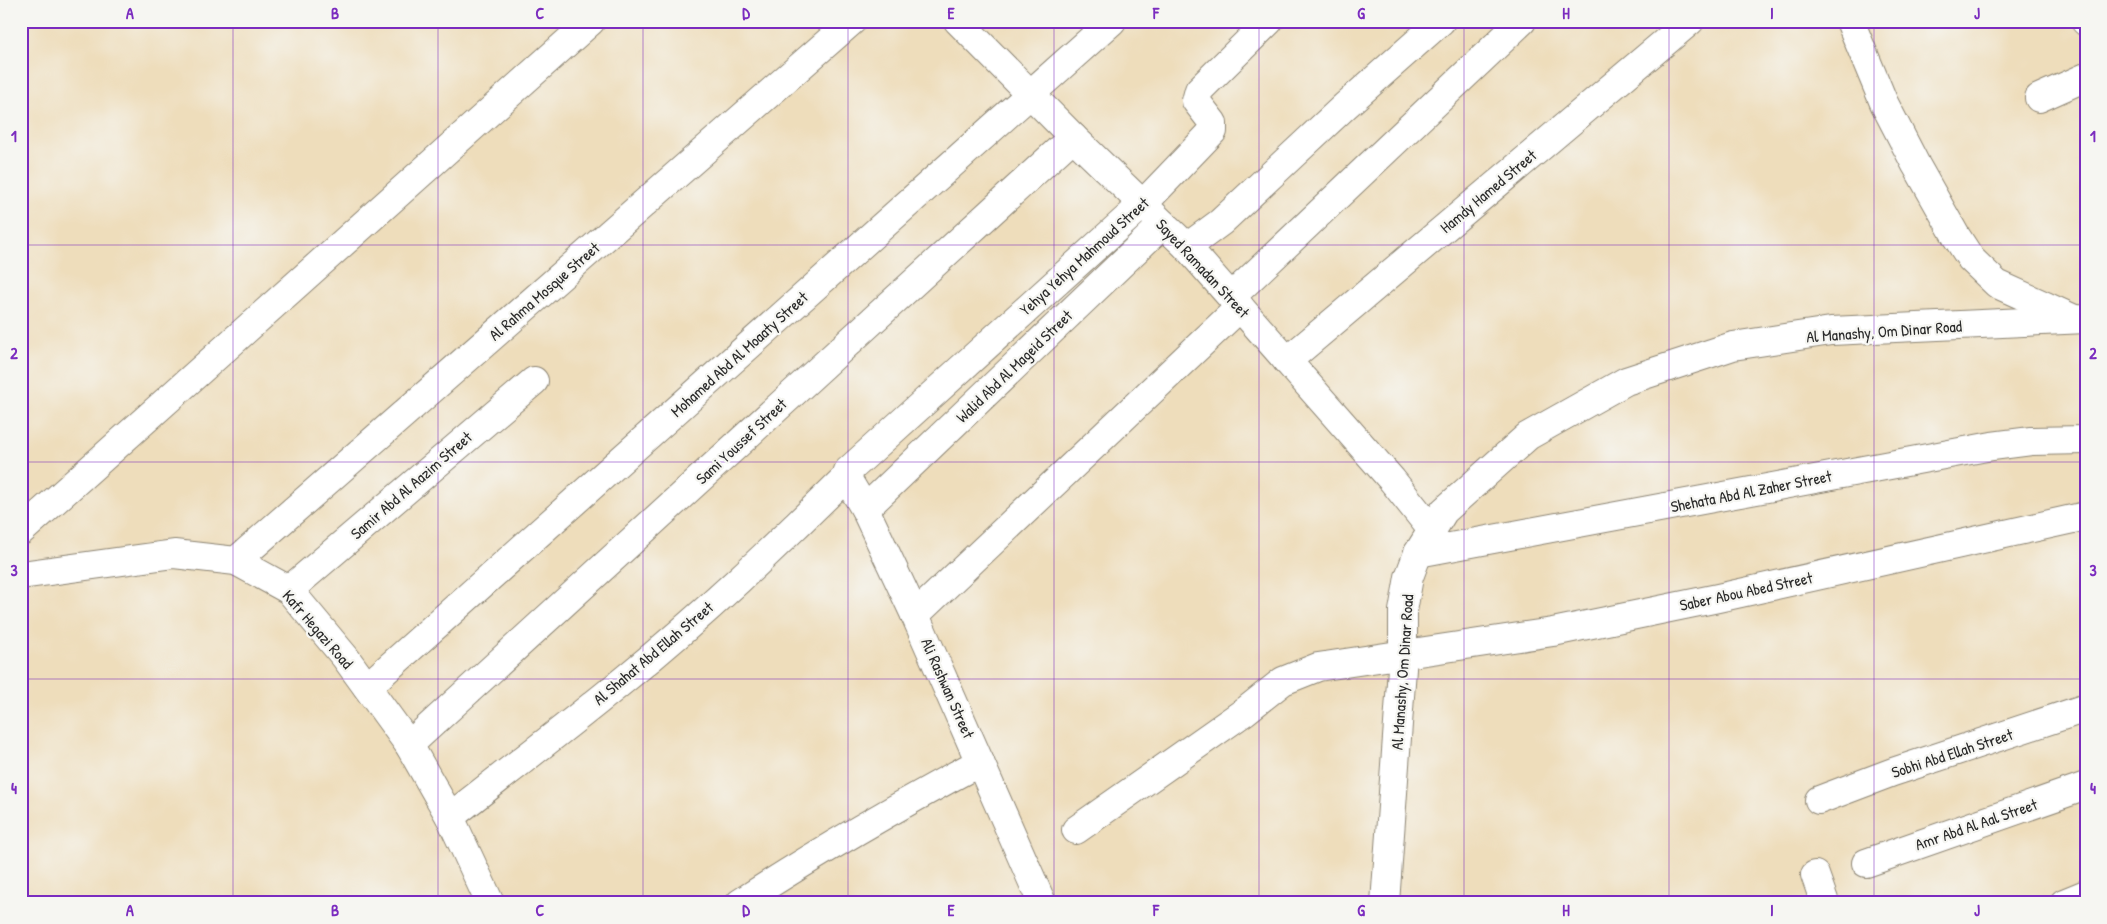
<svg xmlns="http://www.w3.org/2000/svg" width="2107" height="924" font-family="'Patrick Hand',sans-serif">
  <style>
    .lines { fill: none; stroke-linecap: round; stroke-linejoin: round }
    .minor-casing { stroke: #8c8473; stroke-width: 30 }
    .minor { stroke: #fff; stroke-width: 28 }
    .grid { fill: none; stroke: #7b2cbf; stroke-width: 1; stroke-opacity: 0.55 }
    .labels { text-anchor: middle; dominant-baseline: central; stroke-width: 4.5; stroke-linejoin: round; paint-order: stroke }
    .street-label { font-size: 16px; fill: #2b2b2b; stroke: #f6f6f2 }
    .neatline { fill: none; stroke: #7b2cbf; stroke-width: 2 }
    .grid-label { font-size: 16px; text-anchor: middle; font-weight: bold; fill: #7b2cbf }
  </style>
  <rect width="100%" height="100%" fill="#f6f6f2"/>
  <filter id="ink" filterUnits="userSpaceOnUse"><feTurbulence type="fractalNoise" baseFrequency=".02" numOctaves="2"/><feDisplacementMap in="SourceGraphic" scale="10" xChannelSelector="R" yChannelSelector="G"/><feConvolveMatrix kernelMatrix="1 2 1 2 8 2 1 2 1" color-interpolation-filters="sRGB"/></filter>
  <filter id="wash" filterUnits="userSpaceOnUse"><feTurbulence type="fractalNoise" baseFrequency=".0096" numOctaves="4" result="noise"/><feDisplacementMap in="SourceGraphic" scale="20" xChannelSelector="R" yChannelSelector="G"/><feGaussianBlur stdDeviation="1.12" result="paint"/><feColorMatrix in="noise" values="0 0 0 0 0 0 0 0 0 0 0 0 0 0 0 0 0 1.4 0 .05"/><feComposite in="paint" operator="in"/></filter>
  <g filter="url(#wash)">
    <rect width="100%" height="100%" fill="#edb"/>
  </g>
  <g filter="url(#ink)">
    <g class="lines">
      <g class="minor-casing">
        <g id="minor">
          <path d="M958 21 1073 137 1187 247 1392 480 1432 530"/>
          <path d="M1850 21 1884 103 1916 165 1956 236 1971 259 1997 284 2072 318"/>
          <path d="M2085 21 2086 22"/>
          <path d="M2039 98 2086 77"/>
          <path d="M1187 247 1221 222 1345 106 1441 21"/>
          <path d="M1231 297 1522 21"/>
          <path d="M1287 361 1690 21"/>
          <path d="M846 477 865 509 915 615 1042 903"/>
          <path d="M865 509 1163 224"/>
          <path d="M21 531 591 21"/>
          <path d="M1418 553 1992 446 2031 441 2086 440"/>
          <path d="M236 561 852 21"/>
          <path d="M21 575 174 554 236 561 289 590 345 657 409 745 450 817 490 903"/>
          <path d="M289 590 534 381"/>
          <path d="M915 615 1240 307"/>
          <path d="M367 687 1112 21"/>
          <path d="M409 745 1073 137"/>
          <path d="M1819 800 1893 772 2086 708"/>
          <path d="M450 817C508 771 568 726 625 679 703 616 775 547 846 477L848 471 1143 204 1213 131V123L1196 101 1199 90 1269 21"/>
          <path d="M1076 830 1244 712 1283 681 1318 667 1553 632 1718 598 2086 516"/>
          <path d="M1866 863 2086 786"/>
          <path d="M1815 875 1825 903"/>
          <path d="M740 903C818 852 898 806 980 762"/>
          <path d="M1385 903 1403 655V611L1409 577 1418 553 1444 511 1528 436 1626 381 1733 346 1831 331 2086 319"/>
          <path d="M2064 903 2086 894"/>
        </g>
      </g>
      <use href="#minor" class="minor"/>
    </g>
  </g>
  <path class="grid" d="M233 21V903M438 21V903M643 21V903M848 21V903M1054 21V903M1259 21V903M1464 21V903M1669 21V903M1874 21V903M21 245H2086M21 462H2086M21 679H2086"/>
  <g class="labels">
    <g class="street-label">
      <text transform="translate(1488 191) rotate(-40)">Hamdy Hamed Street</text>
      <text transform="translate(1084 256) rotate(-42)">Yehya Yehya Mahmoud Street</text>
      <text transform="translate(1203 268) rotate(47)">Sayed Ramadan Street</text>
      <text transform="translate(544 291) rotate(-41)">Al Rahma Mosque Street</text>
      <text transform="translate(1884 331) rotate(-4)">Al Manashy, Om Dinar Road</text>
      <text transform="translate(739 354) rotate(-42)">Mohamed Abd Al Moaaty Street</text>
      <text transform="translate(1014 366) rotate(-44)">Walid Abd Al Mageid Street</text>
      <text transform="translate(741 441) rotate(-43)">Sami Youssef Street</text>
      <text transform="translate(411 485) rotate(-41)">Samir Abd Al Aazim Street</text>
      <text transform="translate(1751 491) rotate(-11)">Shehata Abd Al Zaher Street</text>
      <text transform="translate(1746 591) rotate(-12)">Saber Abou Abed Street</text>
      <text transform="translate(318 629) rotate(49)">Kafr Hegazi Road</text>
      <text transform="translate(653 653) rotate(-40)">Al Shahat Abd Ellah Street</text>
      <text transform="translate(1402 672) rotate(-86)">Al Manashy, Om Dinar Road</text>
      <text transform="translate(948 688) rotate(66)">Ali Rashwan Street</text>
      <text transform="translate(1952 753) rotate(-18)">Sobhi Abd Ellah Street</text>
      <text transform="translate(1976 824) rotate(-19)">Amr Abd Al Aal Street</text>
    </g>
  </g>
  <rect width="2107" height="924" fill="none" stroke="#f6f6f2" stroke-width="55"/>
  <rect x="28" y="28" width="2052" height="868" class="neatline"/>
  <g class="grid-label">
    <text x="130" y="19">A</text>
    <text x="335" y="19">B</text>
    <text x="540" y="19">C</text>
    <text x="746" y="19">D</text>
    <text x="951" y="19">E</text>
    <text x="1156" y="19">F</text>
    <text x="1361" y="19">G</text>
    <text x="1566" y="19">H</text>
    <text x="1772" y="19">I</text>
    <text x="1977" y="19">J</text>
    <text x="14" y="142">1</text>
    <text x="2093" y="142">1</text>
    <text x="14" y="359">2</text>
    <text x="2093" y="359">2</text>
    <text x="14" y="576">3</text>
    <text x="2093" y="576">3</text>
    <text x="14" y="794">4</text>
    <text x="2093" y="794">4</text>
    <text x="130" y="916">A</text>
    <text x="335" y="916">B</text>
    <text x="540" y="916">C</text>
    <text x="746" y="916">D</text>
    <text x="951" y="916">E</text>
    <text x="1156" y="916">F</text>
    <text x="1361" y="916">G</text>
    <text x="1566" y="916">H</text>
    <text x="1772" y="916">I</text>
    <text x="1977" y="916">J</text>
  </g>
</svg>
